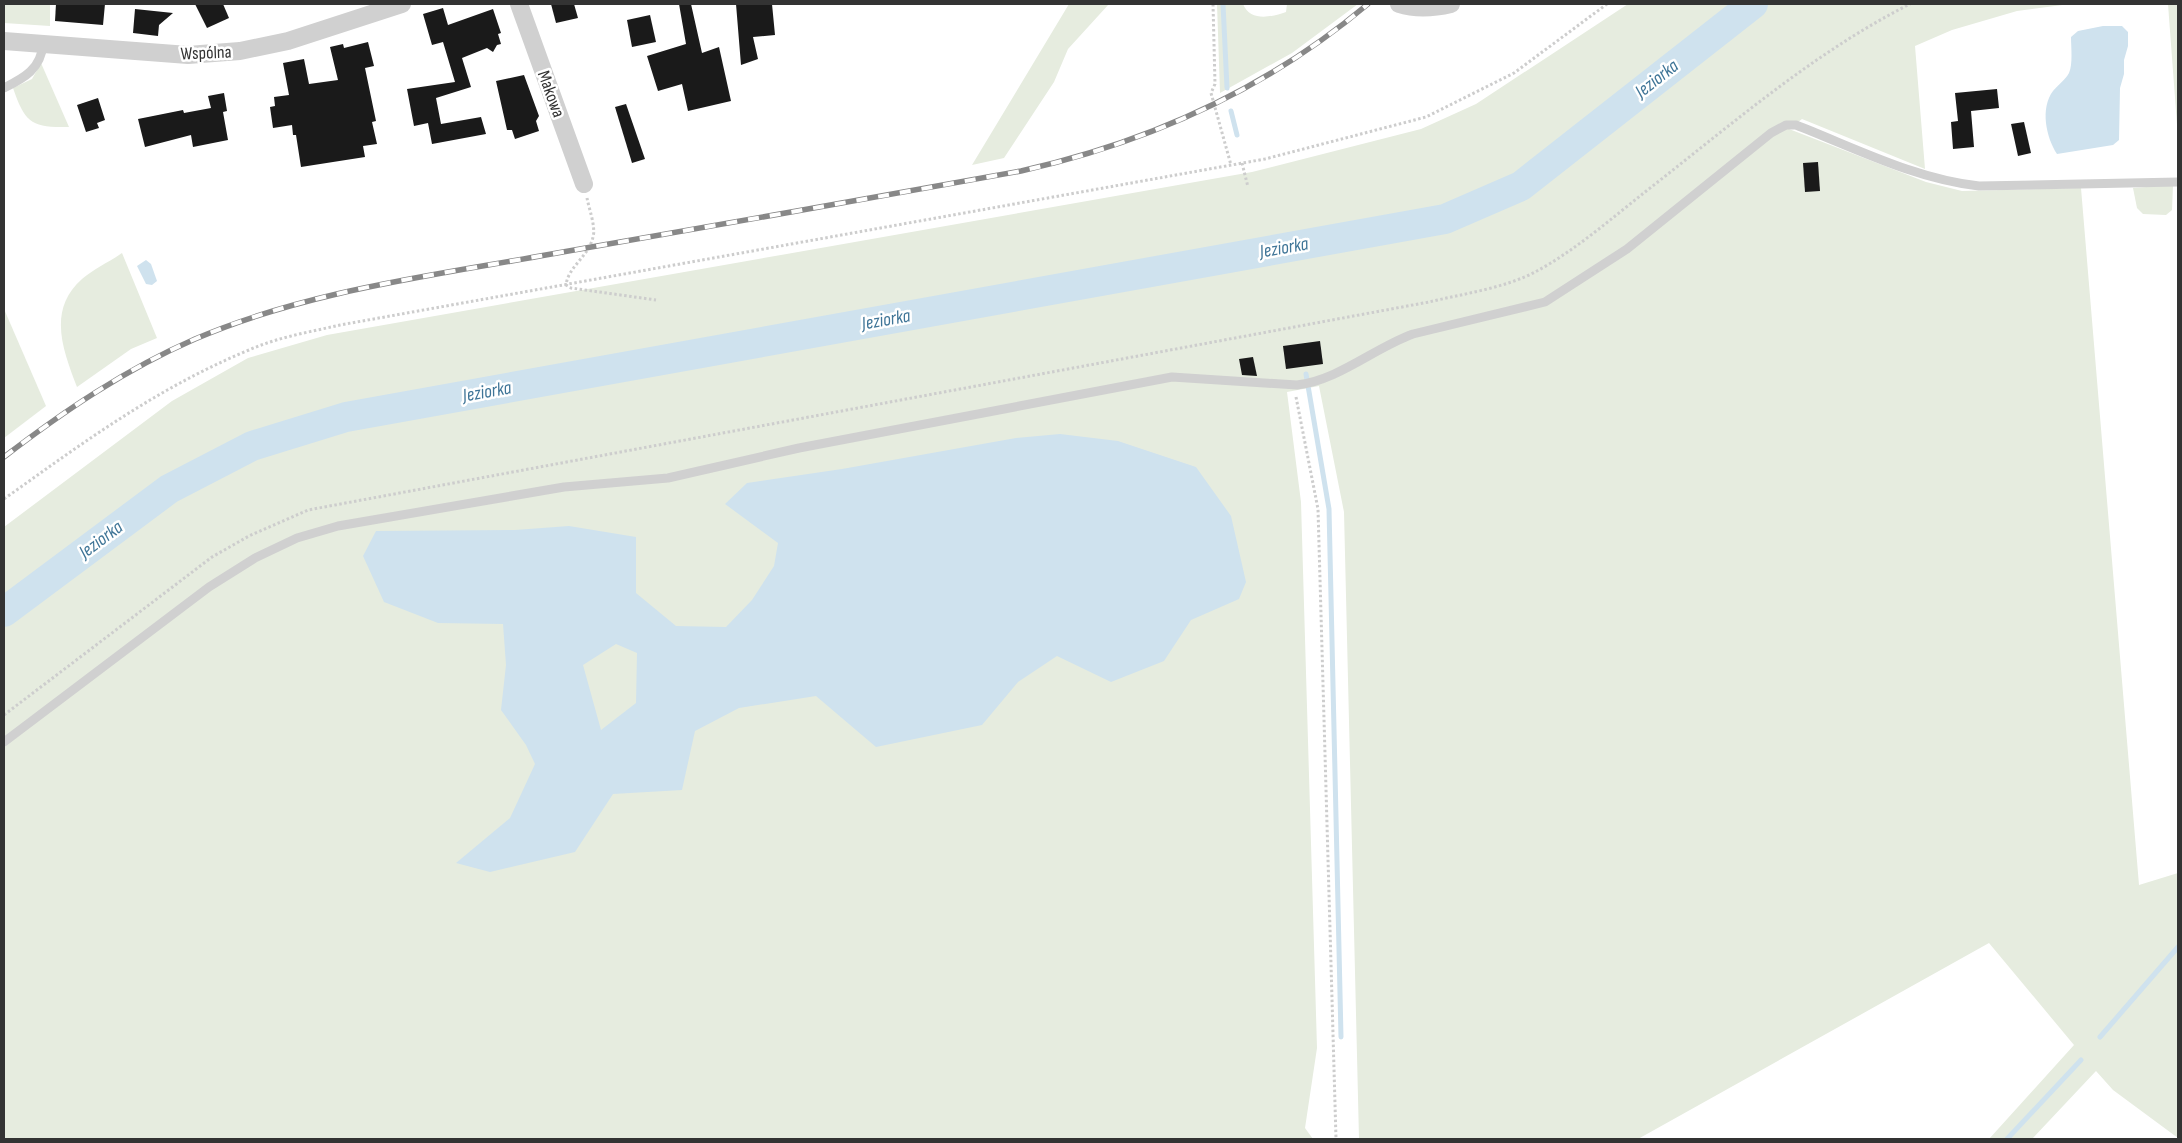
<svg xmlns="http://www.w3.org/2000/svg" width="2182" height="1143" font-family="'Sofia Sans Condensed',sans-serif">
  <style>
    .green { fill: #e6ecdf }
    .water { fill: #cfe2ee; fill-rule: evenodd }
    .lines { fill: none; stroke-linecap: round; stroke-linejoin: round }
    .stream { stroke: #cfe2ee; stroke-width: 5 }
    .river { stroke: #cfe2ee; stroke-width: 30 }
    .building { fill: #1a1a1a }
    .path { stroke: #cdcdcd; stroke-width: 3; stroke-dasharray: 2.5 2.5; stroke-linecap: butt }
    .lane { stroke: #d0d0d0; stroke-width: 9 }
    .street { stroke: #d0d0d0; stroke-width: 18 }
    .rail-casing { stroke: #888; stroke-width: 5.5 }
    .rail { stroke: #fff; stroke-width: 4; stroke-dasharray: 11; stroke-linecap: butt }
    .labels { text-anchor: middle; dominant-baseline: central; stroke-width: 5; stroke-linejoin: round; paint-order: stroke }
    .street-label { font-size: 18px; fill: #333; stroke: #fff }
    .water-label { font-size: 19px; font-style: italic; fill: #3f7597; stroke: #fff }
  </style>
  <rect width="100%" height="100%" fill="#fff"/>
  <g class="green">
    <path d="M4 4H50V26L4 23Z"/>
    <path d="M1069 4H1109L1068 49 1054 82 1004 158 972 165Z"/>
    <path d="M1217 4H1243C1250 22 1272 17 1286 12L1287 4H1358L1292 53 1220 93Z"/>
    <path d="M1628 4H2070L2017 11 1952 30 1915 46 1925 169 1802 119 1789 129 1926 182 1962 191 2081 188 2139 885 2178 873V1138L2113 1090 2096 1071 2032 1139H1989L2074 1045 1989 943 1638 1139H1359L1344 512 1319 386 1287 392 1301 502 1317 1048 1305 1128 1313 1139H4V527L172 401 248 358 327 335 1252 172 1421 129 1476 104Z"/>
    <path d="M2168 4H2178V138Z"/>
    <path d="M41 63 69 127C32 128 25 123 13 88L32 79Z"/>
    <path d="M2173 185 2172 210 2166 215 2143 214 2137 208 2133 188Z"/>
    <path d="M122 253 157 338 131 349 77 387C63 350 47 310 82 279 94 269 109 262 122 253Z"/>
    <path d="M4 309 46 406 4 438Z"/>
  </g>
  <g class="water">
    <path d="M2103 26H2122L2128 32V46L2124 60V74L2120 88 2119 140 2113 145 2057 154C2046 137 2040 108 2053 91 2058 85 2066 79 2069 73 2073 64 2071 47 2071 37L2078 31Z"/>
    <path d="M146 260 151 264 157 281 152 285 146 284 137 266Z"/>
    <path d="M1060 434 1118 441 1196 467 1231 516 1246 582 1239 599 1191 620 1164 661 1111 682 1057 656 1018 682 982 725 876 747 816 696 739 708 695 731 682 790 613 794 575 852 490 872 456 863 510 818 535 764 526 745 501 710 506 665 503 624 438 623 384 602 363 556 376 531 515 530 569 526 636 537V593L676 626 726 627 752 600 774 566 778 543 725 504 747 483 842 469 1016 438ZM616 644 637 653 636 703 601 730 583 665Z"/>
  </g>
  <g class="lines">
    <g class="stream">
      <path d="M1223 4 1227 88"/>
      <path d="M1231 111 1237 135"/>
      <path d="M1306 374 1329 509 1341 1037"/>
      <path d="M2100 1037 2178 947"/>
      <path d="M2007 1139 2081 1060"/>
    </g>
    <path class="river" d="M4 612 169 489 252 446 346 417 1445 219 1521 186 1753 4"/>
  </g>
  <g class="building">
    <path d="M56 4H105L103 25 55 21Z"/>
    <path d="M195 4H223L229 18 207 28Z"/>
    <path d="M551 4H574L578 18 556 23Z"/>
    <path d="M679 4H691L702 53 719 47 731 101 688 111 682 84 658 91 647 56 686 44Z"/>
    <path d="M736 4H772L775 35 753 37 758 59 741 65Z"/>
    <path d="M443 8 448 25 493 9 501 33 498 34 501 44 497 45 493 52 487 48 462 58 471 87 436 98 441 124 481 117 486 134 432 144 428 123 414 126 407 89 455 82 443 42 432 45 423 14Z"/>
    <path d="M135 9 173 13 159 25 158 36 133 33Z"/>
    <path d="M650 15 656 42 632 47 627 20Z"/>
    <path d="M368 42 374 66 365 68 376 121 372 122 377 144 363 146 365 157 301 167 296 135H293L292 125 273 128 270 107 275 106 274 97 289 95 283 63 304 59 309 84 338 80 330 47 343 44 344 48Z"/>
    <path d="M524 75 539 116 536 121 539 131 515 139 512 130H507L496 81Z"/>
    <path d="M1997 89 1999 108 1971 111 1974 147 1953 149 1951 122 1958 121 1955 93Z"/>
    <path d="M224 93 227 111 223 112 228 140 193 147 191 135 145 147 138 119 183 110 184 113 211 108 208 96Z"/>
    <path d="M98 98 105 120 97 123 99 128 86 132 77 105Z"/>
    <path d="M626 104 645 159 632 163 615 107Z"/>
    <path d="M2024 122 2031 153 2018 156 2011 124Z"/>
    <path d="M1818 162 1820 191 1805 192 1803 163Z"/>
    <path d="M1320 341 1323 364 1286 369 1283 346Z"/>
    <path d="M1253 357 1257 376 1242 375 1239 359Z"/>
  </g>
  <g class="lines">
    <g class="path">
      <path d="M1213 4 1215 84 1211 93 1231 165"/>
      <path d="M1242 163 1248 187"/>
      <path d="M587 198C589 209 596 227 593 237 589 256 568 267 566 285L571 288 656 300"/>
      <path d="M1296 397 1318 509 1336 1139"/>
      <path d="M4 499C84 442 157 388 249 350 278 337 310 332 340 325L1265 159 1426 117 1514 73 1607 4"/>
      <path d="M4 715 212 557 249 536 308 510 1429 302C1462 294 1505 288 1535 272 1573 252 1611 219 1645 192 1731 125 1813 53 1910 4"/>
    </g>
    <g class="lane">
      <path d="M4 88C24 78 41 69 43 44"/>
      <path d="M4 742 209 587 255 558 297 538 338 526 564 487 668 478 799 448 1172 377 1297 385C1339 380 1374 348 1413 334L1545 302 1627 249 1771 133 1786 125H1796C1855 148 1915 179 1979 186L2178 182"/>
    </g>
    <g class="street">
      <path d="M519 4 584 184"/>
      <path d="M1399 4C1415 9 1434 8 1451 4"/>
      <path d="M4 41 188 55 240 51 288 41 402 4"/>
    </g>
    <g class="rail-casing">
      <path id="rail" d="M4 457C64 411 126 369 195 339 305 292 423 277 540 256 700 228 861 200 1021 171 1150 142 1267 89 1368 4"/>
    </g>
    <use href="#rail" class="rail"/>
  </g>
  <g class="labels">
    <g class="street-label">
      <text transform="translate(206 53) rotate(-2)">Wspólna</text>
      <text transform="translate(551 94) rotate(70)">Makowa</text>
    </g>
    <g class="water-label">
      <text transform="translate(1657 79) rotate(-38)">Jeziorka</text>
      <text transform="translate(1284 248) rotate(-10)">Jeziorka</text>
      <text transform="translate(886 320) rotate(-10)">Jeziorka</text>
      <text transform="translate(487 392) rotate(-10)">Jeziorka</text>
      <text transform="translate(101 540) rotate(-37)">Jeziorka</text>
    </g>
  </g>
  <rect width="2182" height="1143" fill="none" stroke="#333333" stroke-width="10"/>
</svg>
